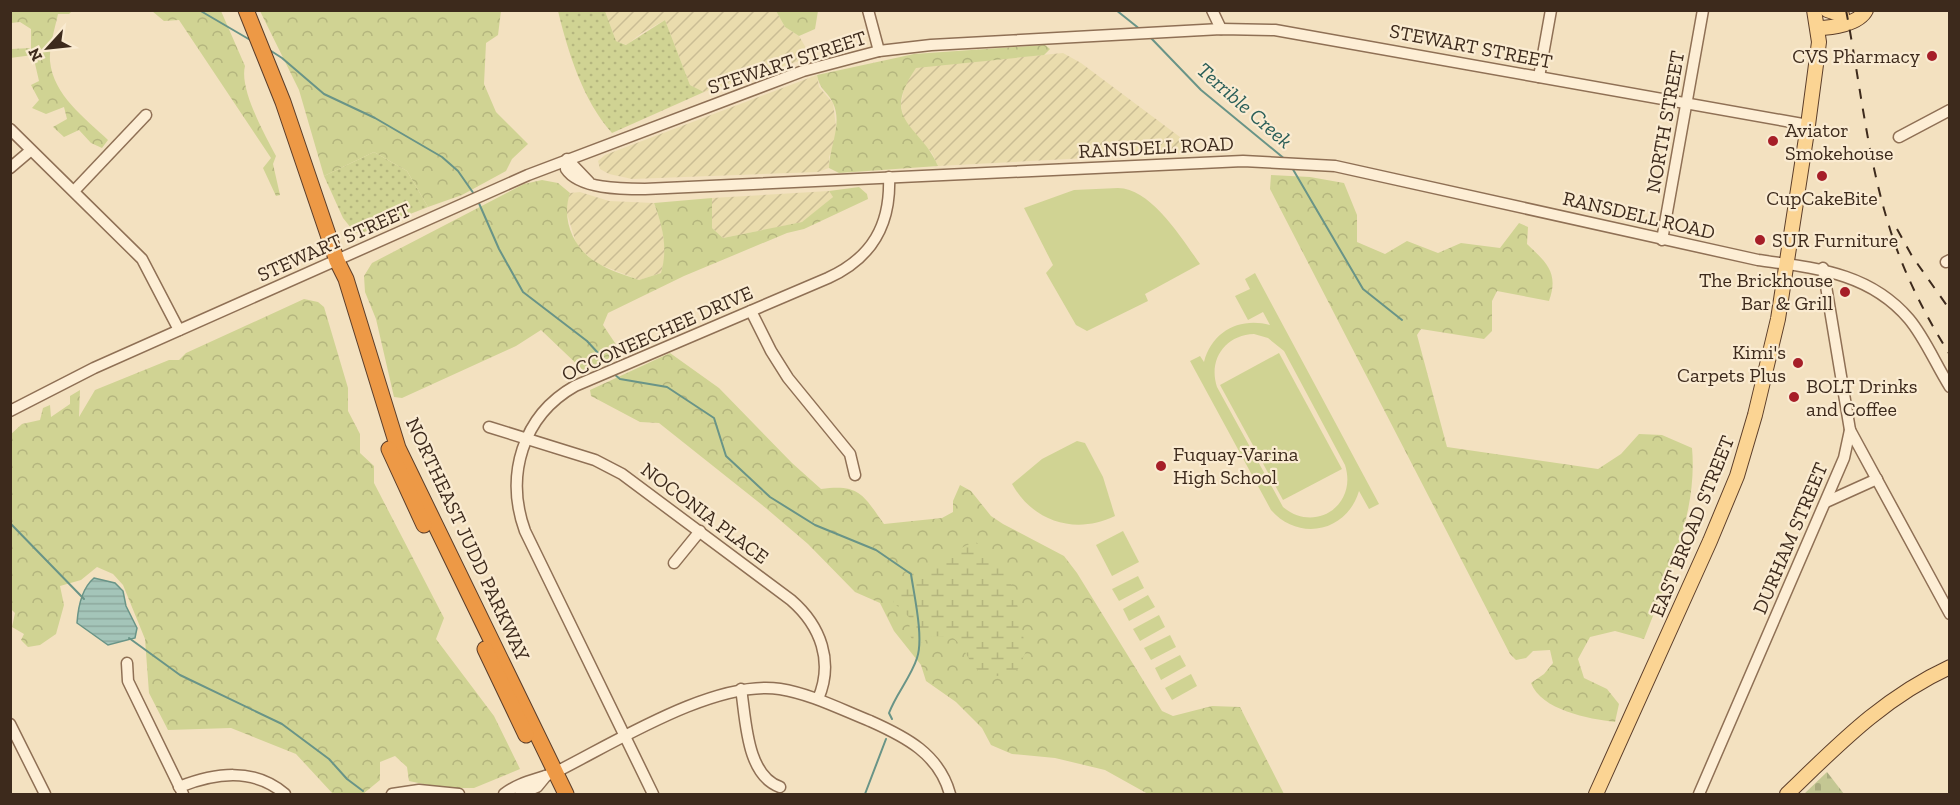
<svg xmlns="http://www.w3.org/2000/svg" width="1960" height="805" font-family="'Zilla Slab',serif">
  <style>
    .farmland { fill: url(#farmland-furrows) }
    .grass { fill: url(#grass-dots) }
    .forest { fill: url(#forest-crowns) }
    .wetland { fill: url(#wetland-marsh) }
    .cemetery { fill: url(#cemetery-stones) }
    .pitch { fill: #d0d393; fill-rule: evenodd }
    .water { fill: url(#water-rules); stroke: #699487; stroke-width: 1.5 }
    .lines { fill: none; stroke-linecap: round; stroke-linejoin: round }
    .stream { stroke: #699487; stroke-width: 2 }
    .minor-casing { stroke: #8f7055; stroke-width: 13 }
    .major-casing { stroke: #5c3e2a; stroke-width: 16 }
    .highway-casing { stroke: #5c3e2a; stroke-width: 17 }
    .minor { stroke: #fdeed5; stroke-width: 10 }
    .major { stroke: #fbd493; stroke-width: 14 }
    .highway { stroke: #ed9946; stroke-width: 15 }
    .rail { stroke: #3d2a1c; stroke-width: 2; stroke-dasharray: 10 10; stroke-linecap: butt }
    .poi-dot { fill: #a61e28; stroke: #faebd1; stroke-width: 2 }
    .labels { text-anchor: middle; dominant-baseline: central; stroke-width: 4.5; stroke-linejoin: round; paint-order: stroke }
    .street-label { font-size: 20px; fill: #3d2a1c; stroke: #faebd1 }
    .poi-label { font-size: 20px; fill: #3d2a1c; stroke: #faebd1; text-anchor: start }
    .water-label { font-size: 21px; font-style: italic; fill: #295e58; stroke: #faebd1 }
  </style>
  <defs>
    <pattern id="farmland-furrows" width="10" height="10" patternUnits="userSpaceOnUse" patternTransform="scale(1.5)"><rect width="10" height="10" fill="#eadcad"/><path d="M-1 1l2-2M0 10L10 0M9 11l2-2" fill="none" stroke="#cabd94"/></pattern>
    <pattern id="grass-dots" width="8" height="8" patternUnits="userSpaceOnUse" patternTransform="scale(1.5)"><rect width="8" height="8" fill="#d0d393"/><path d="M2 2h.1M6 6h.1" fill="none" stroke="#b4b57e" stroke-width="1.8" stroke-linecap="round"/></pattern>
    <pattern id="forest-crowns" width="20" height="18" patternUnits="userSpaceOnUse" patternTransform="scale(1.5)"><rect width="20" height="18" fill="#d0d393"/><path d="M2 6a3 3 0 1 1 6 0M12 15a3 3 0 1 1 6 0" fill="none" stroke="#b4b57e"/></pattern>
    <pattern id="wetland-marsh" width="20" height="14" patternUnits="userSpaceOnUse" patternTransform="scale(1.5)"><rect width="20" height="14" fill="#d0d393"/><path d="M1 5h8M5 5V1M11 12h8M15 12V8" fill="none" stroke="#b4b57e"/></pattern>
    <pattern id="cemetery-stones" width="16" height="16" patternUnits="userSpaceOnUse" patternTransform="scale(1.5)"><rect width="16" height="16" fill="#c4c793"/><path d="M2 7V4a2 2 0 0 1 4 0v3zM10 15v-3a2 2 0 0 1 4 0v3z" fill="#a9ab7e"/></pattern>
    <pattern id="water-rules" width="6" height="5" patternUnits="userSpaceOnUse" patternTransform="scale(1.5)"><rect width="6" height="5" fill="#a4c5b9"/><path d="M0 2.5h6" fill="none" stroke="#8ea99e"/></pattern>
  </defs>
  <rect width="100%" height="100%" fill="#f3e1c0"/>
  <g class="farmland">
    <path d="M605 11H776L785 27 799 36 806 48 805 59 704 92 690 85 665 20 640 34 627 45 616 41Z"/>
    <path d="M1063 53 1081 63 1200 152 938 166 932 153 904 122 901 104 905 84 916 67Z"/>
    <path d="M817 75 819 87 833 103 837 135 829 157V168L818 172 632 179 609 174 600 169 598 161 605 155Z"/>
    <path d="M829 191 833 197 803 222 723 238 712 228V198Z"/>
    <path d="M580 192 609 201 654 203 662 227 666 254 661 273 639 280 596 263 577 246 565 207 570 193Z"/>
  </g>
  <g class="grass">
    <path d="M558 11H605L616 41 626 45 665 20 690 85 704 92 612 133C583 101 568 52 558 11Z"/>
    <path d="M374 152 407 171 428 207 364 232 355 233 343 218 324 176Z"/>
  </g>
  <g class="forest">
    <path d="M11 10 72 11 69 14H58C55 28 49 47 50 61 53 95 85 118 108 140L102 148 91 143 79 130 64 137 53 127 67 119 64 107 46 114 32 108 39 100 31 85 39 81 33 55 10 58 11 49 31 48V29L20 22 11 23Z"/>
    <path d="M152 11H221L245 66C239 89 265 135 276 156L273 164 280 195 276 196 263 168 271 158 179 20 164 21Z"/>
    <path d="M260 11H501L498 35 486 43 484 84 496 112 528 144 512 159 506 171 462 195 428 207 407 171 374 152 324 176 299 90Z"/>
    <path d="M776 11H818L815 29 799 36 785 27Z"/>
    <path d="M1045 45 1050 49 1044 55 916 68C879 122 920 124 938 166L839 173 829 168C829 147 843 124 833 103 827 90 820 91 817 75L914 54Z"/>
    <path d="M1271 175 1310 177 1344 183 1357 215V242L1385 254 1407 241 1438 253 1461 243 1500 248 1519 223 1528 227 1527 244C1547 263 1559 273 1549 301L1497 291 1492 301V331L1484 339 1421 329 1417 335 1447 447 1598 469 1621 454 1639 434 1662 435 1692 448C1698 513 1667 579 1644 639L1615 631 1590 637 1578 659 1584 678 1607 689 1619 704 1615 722C1589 719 1541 710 1531 683L1544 674 1553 663 1550 650 1533 651 1526 658 1516 660 1510 654 1270 189Z"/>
    <path d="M542 180 558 183 570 193C561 219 573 248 596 262 608 270 625 275 639 280L661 273C668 248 663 228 654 203L712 198V228L723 238 802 222 833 197 829 191 859 187 867 194 868 199 804 229 787 233 684 276 608 313 603 325 621 352 618 358 584 371 541 330 516 346 402 398 394 397 376 319 365 292 364 276 372 263 524 184Z"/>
    <path d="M304 299 318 302 324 307 348 388V411L360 434V453L374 466V483L444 618 436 639 494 716 520 769 474 788H442L409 781 407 767 395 756 380 762V780L363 794H333L296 754 231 728 168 730 149 693 145 639 123 585 113 574 97 567 81 580 60 586 64 605 56 634 40 645 28 647 21 640 24 634 12 627 15 613 10 608V435L22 424 40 420 43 408 50 405 51 417 70 404V396L80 390 79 417 95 390 169 360H179L186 353Z"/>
    <path d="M670 353 719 388 792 463 821 489C860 484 863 495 884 524L942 518 953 512V501L960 485 971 491 991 516 1003 524 1064 556 1077 573 1162 711 1173 716 1212 706 1240 707 1284 794H1148L1105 770 1055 758 1012 754 991 745 982 728 956 702 926 681 921 665 894 631 880 603 855 592 808 544 767 509 659 423 640 422 591 396 590 390Z"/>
  </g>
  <path class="wetland" d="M975 541 1005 571 1015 593 1026 651 1019 668C1012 673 1005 675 996 676 969 678 971 650 952 637L932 636 916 646 909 634 910 618 893 602 911 574Z"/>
  <path class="cemetery" d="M1827 772 1844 794H1804Z"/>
  <g class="pitch">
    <path d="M1118 188C1152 189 1182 239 1200 264L1145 294 1148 301 1087 331 1076 325 1046 273 1053 265 1024 208 1074 190Z"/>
    <path d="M1255 273 1379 504 1369 509 1359 491C1347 532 1299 542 1271 510L1190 361 1200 356 1204 362C1212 331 1240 317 1270 325L1263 312 1248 320 1235 296 1250 289 1245 279ZM1254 334 1268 338 1284 351 1345 465C1358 505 1315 534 1283 507L1217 387C1208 360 1225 335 1254 334Z"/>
    <path d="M1279 353 1342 469 1283 500 1220 385Z"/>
    <path d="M1077 441 1085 443 1103 477 1115 516C1076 535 1033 522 1012 484L1042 459Z"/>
    <path d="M1123 531 1139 562 1112 576 1096 545Z"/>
    <path d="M1138 576 1144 588 1119 601 1112 589Z"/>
    <path d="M1148 595 1155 607 1129 621 1123 609Z"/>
    <path d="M1159 615 1165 627 1140 641 1133 629Z"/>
    <path d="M1170 635 1176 647 1151 660 1144 648Z"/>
    <path d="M1180 655 1186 666 1161 680 1155 668Z"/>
    <path d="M1191 674 1197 686 1172 700 1165 688Z"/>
  </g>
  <path class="water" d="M94 578 115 583 123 591 126 606 137 628 135 638 108 645 77 623C78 608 81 589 94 578Z"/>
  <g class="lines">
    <g class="stream">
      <path d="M199 10 252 41"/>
      <path d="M1116 10 1141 30"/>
      <path d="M1150 37 1201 90 1286 160"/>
      <path d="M268 49 282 58 324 94 375 118 442 157 458 171 474 194"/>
      <path d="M1291 166 1363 289 1402 320"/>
      <path d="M478 201 499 249 523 292 587 341 610 366"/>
      <path d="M614 374 620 379 667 387 714 418 726 456 770 497 815 525 876 550 911 574C914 595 924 638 917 658 911 677 896 694 889 713L892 719"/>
      <path d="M10 523 84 599"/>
      <path d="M129 638 180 675 282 724 329 759 347 779 363 791"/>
      <path d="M865 794 886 739"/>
    </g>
    <g class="minor-casing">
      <g id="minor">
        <path d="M868 10 879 51"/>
        <path d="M1212 10 1221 29"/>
        <path d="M1539 77 1551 10"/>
        <path d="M10 129 142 259 179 330"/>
        <path d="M1899 137 1950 110"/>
        <path d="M10 168 30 151"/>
        <path d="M589 182 567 159 566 169C579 189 622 189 645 189L1243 161 1335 166 1758 260C1814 268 1869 272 1909 319 1925 338 1936 365 1950 387"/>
        <path d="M74 191 146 115"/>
        <path d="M1662 240 1703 10"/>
        <path d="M1946 262 1950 260"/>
        <path d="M751 311 771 351 788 378 850 454 855 475"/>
        <path d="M10 411 94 368 528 175 803 71 879 51 931 45 1221 29 1275 30 1808 125"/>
        <path d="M489 427 595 460 622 474 791 600C821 626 834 662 818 699"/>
        <path d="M1850 430 1950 614"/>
        <path d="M1826 502 1877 479"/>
        <path d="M674 563 700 531"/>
        <path d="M127 663 128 681 183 794"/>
        <path d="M741 689C746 719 746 775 780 787"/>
        <path d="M10 724 45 794"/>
        <path d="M179 787C215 773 253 767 285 794"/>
        <path d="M392 794 419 790 459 794"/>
        <path d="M504 794C521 781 537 780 556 772 614 743 715 679 780 689 811 694 840 709 870 721 906 737 939 754 950 794"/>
        <path d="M520 794 537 787 546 776"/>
        <path d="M653 794 525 531C505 476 522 416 575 386L828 278C872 258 891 225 889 177"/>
        <path d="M1699 794 1844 458 1850 430 1823 268"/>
      </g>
    </g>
    <g class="major-casing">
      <g id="major">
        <path d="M1827 10 1842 15"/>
        <path d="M1818 28C1832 28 1859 24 1866 10"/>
        <path d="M1596 794 1710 541 1737 476 1755 415 1778 319 1808 125 1819 42 1814 10"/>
        <path d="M1787 794C1839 744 1883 698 1950 667"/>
      </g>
    </g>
    <g class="highway-casing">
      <g id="highway">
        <path d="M246 10 283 102 337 261 346 279 398 448 566 794"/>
        <path d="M389 449 424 525"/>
        <path d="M485 649 526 735"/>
      </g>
    </g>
    <use href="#minor" class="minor"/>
    <use href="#major" class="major"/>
    <use href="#highway" class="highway"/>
    <g class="rail">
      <path d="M1846 10C1860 82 1867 156 1889 226 1903 272 1925 315 1950 355"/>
      <path d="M1897 229 1912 256 1950 310"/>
    </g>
  </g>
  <g class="poi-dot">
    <circle cx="1932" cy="56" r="6"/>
    <circle cx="1773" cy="141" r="6"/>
    <circle cx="1822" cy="176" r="6"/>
    <circle cx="1760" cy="240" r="6"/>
    <circle cx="1845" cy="292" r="6"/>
    <circle cx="1798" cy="363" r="6"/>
    <circle cx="1794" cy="397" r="6"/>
    <circle cx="1161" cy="466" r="6"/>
  </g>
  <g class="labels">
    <g class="street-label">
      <text transform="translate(1471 46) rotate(11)">STEWART STREET</text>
      <text transform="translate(787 62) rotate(-18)">STEWART STREET</text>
      <text transform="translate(1665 122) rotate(-80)">NORTH STREET</text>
      <text transform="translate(1156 147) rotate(-3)">RANSDELL ROAD</text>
      <text transform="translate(1639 215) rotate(13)">RANSDELL ROAD</text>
      <text transform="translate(334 242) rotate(-24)">STEWART STREET</text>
      <text transform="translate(657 333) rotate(-24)">OCCONEECHEE DRIVE</text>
      <text transform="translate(705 513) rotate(37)">NOCONIA PLACE</text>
      <text transform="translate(1692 526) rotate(-68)">EAST BROAD STREET</text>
      <text transform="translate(1790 538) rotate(-67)">DURHAM STREET</text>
      <text transform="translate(468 539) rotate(65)">NORTHEAST JUDD PARKWAY</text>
    </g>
    <g class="poi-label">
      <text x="1920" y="56" text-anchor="end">CVS Pharmacy</text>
      <text x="1785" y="130">Aviator<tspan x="1785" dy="23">Smokehouse</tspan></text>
      <text x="1822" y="198" text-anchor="middle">CupCakeBite</text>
      <text x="1772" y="240">SUR Furniture</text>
      <text x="1833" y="280" text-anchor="end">The Brickhouse<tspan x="1833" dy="23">Bar &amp; Grill</tspan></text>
      <text x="1786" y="352" text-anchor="end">Kimi's<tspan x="1786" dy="23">Carpets Plus</tspan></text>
      <text x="1806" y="386">BOLT Drinks<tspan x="1806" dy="23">and Coffee</tspan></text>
      <text x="1173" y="454">Fuquay-Varina<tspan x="1173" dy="23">High School</tspan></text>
    </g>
    <g class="water-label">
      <text transform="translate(1245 105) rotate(41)">Terrible Creek</text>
    </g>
  </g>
  <rect width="1960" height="805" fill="none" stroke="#3d2a1c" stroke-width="24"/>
  <g transform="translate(48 48) rotate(243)" stroke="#faebd1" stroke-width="4.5" paint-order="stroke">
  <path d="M0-4.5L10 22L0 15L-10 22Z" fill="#3d2a1c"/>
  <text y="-9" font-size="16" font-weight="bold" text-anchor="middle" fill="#3d2a1c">N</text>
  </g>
</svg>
